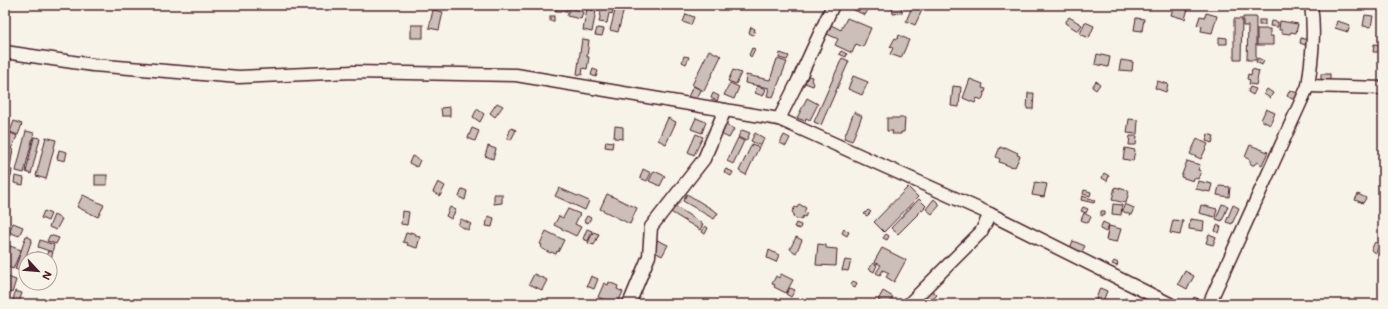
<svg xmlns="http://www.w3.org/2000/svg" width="1388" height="309" font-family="Mali,sans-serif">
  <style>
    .building { fill: #ccbfb9; stroke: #4a1f2b }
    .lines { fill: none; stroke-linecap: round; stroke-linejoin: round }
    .minor-casing { stroke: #4a1f2b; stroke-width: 15 }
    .minor { stroke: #f7f3e8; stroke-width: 12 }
  </style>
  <rect width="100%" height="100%" fill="#f7f3e8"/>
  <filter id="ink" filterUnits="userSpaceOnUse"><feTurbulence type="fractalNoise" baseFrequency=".025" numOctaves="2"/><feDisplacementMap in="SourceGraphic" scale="8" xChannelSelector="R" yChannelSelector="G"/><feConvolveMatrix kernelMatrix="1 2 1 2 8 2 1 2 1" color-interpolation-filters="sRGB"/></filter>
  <g filter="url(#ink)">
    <g class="building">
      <rect x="556" y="5" width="11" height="6"/>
      <path d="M600 5H614L612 14 609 13 607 23 599 22 601 12 598 11Z"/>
      <path d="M843 5H858L868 10 865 15Z"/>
      <path d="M892 5H901L902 13 893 14Z"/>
      <path d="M913 5 923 8 915 25 906 21Z"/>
      <path d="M1174 5H1189L1185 19 1171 15Z"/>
      <path d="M616 7 624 9 618 32 610 30Z"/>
      <path d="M570 8 583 12 581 19 567 16Z"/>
      <path d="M587 9 596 11 592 32 583 30Z"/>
      <path d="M433 10 443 12 439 30 429 28Z"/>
      <path d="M1206 13 1217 16 1212 33 1201 31 1202 26 1197 25 1200 16 1205 17Z"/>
      <path d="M686 14 694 17 691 25 683 22Z"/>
      <path d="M1365 15 1373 16 1371 27 1363 26Z"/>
      <rect x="550" y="16" width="4" height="5"/>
      <path d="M1069 17 1082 25 1078 31 1065 23Z"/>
      <path d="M1243 17H1256V60H1247L1248 26H1243Z"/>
      <path d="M847 18 871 28 863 47 856 44 852 53 835 45 838 39 827 34 831 25 841 30Z"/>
      <path d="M1136 18 1144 19 1142 31 1134 30Z"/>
      <path d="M1234 19H1242L1241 59H1234Z"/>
      <rect x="1259" y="20" width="6" height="5"/>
      <path d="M1271 21 1278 22V27L1270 26Z"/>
      <path d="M1280 21 1298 24 1296 33 1291 32 1290 34 1282 33V30H1279Z"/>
      <path d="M1337 21 1350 25 1348 32 1335 28Z"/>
      <path d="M1085 22 1094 26 1089 38 1080 34Z"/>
      <rect x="411" y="25" width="12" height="13"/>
      <path d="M751 27 755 29 753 35 749 33Z"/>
      <path d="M597 28 604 29 602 36 595 35Z"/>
      <path d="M1257 29H1270V36H1273V45H1257Z"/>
      <path d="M899 35 909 40 901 58 890 54 893 48 890 47 895 38 897 39Z"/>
      <path d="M1219 37 1227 38V44H1219Z"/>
      <path d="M1301 38 1307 40 1305 45 1300 43Z"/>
      <path d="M582 39 589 40 587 57H589L587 69 583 68 582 75 577 74Z"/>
      <path d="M1374 44 1383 45V52H1373Z"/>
      <path d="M752 48 755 49 751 57 749 55Z"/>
      <path d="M709 50 721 56 704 91 692 85Z"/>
      <path d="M841 51 847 54 846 57 839 54Z"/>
      <path d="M780 53 789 56 787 60 779 58Z"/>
      <path d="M1097 54 1110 57 1108 67 1095 64Z"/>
      <path d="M684 56 689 57 686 64 682 62Z"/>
      <path d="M842 58 849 61 821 125 814 122Z"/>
      <path d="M1258 58 1264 61 1262 65 1256 62Z"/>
      <path d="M777 59 787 62 773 97 767 96 769 88 745 83 746 75 770 80Z"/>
      <path d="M1121 60 1133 62 1132 71 1119 70Z"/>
      <path d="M593 69 598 71 596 77 591 75Z"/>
      <path d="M1252 69 1259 71 1256 85 1249 84 1250 80 1247 79 1248 74 1251 75Z"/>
      <path d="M733 70 741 73 736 84 728 81Z"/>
      <rect x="1321" y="74" width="9" height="9"/>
      <path d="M808 76 812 77 811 81 814 83 813 86 805 83Z"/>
      <path d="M853 76 868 82 862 95 848 89Z"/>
      <path d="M970 79 983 84 982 88 986 89 982 100 977 98 975 103 963 98Z"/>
      <path d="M1096 81 1100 84 1096 90 1092 87Z"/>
      <path d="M1157 81 1168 84 1166 92 1155 88Z"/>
      <path d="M730 83 739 87 734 99 724 95Z"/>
      <path d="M693 86 701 90 696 101 688 97Z"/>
      <path d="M757 86 766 89 763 96 755 93Z"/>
      <path d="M953 86 961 87 959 107 951 106Z"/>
      <path d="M1250 87 1256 89 1253 95 1248 92Z"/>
      <path d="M1267 89 1273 93 1270 98 1264 94Z"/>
      <path d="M1290 90 1299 94 1296 101 1287 96Z"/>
      <path d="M713 93 719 96 717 101 711 98Z"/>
      <path d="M1028 93H1034L1033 109H1027Z"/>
      <path d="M807 98 818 104 810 120 806 118 805 121 797 118Z"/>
      <path d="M497 103 503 106 495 117 490 113Z"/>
      <path d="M450 107V116H442L441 108Z"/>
      <path d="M477 109 484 114 480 122 473 117Z"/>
      <path d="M1266 109 1275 113 1270 125 1261 120Z"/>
      <path d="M854 112 862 116 852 141 844 138Z"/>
      <path d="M668 118 676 122 666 144 658 140Z"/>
      <path d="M696 118 706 122 702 133 691 129Z"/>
      <path d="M887 118H905L904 132H901V134H892L893 131H887Z"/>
      <path d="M1129 119 1138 120 1137 134 1127 133Z"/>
      <path d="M14 121 22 124 18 135 10 132Z"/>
      <path d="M724 124 734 129 729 138 719 133Z"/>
      <path d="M615 126 623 127V139L614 138Z"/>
      <path d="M472 128 479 131 475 141 468 138Z"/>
      <path d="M511 128 516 130 511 140 507 138Z"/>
      <path d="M742 130 750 133 746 141 738 137Z"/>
      <path d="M26 131 34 133 24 173 16 171Z"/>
      <path d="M11 133 17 136 12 148 6 146Z"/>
      <path d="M755 133 764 138 761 146 751 141Z"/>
      <path d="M696 134 703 137 694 155 688 152Z"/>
      <path d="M1208 134 1214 136 1212 143 1206 141Z"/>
      <path d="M784 135 790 138 786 146 780 143Z"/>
      <path d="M1130 136H1137L1136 145H1129Z"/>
      <path d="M34 137 40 138 31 174 26 172Z"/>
      <path d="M46 137 56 140 46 179 36 176Z"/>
      <path d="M738 138 744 141 733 164 727 161Z"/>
      <path d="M1197 139 1208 144 1201 159 1190 154Z"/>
      <path d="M606 141 613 142 612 148 605 147Z"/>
      <path d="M752 144 759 147 746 175 739 171Z"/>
      <path d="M1250 145 1268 152 1262 165 1257 162 1254 165H1252L1250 163V160L1245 157Z"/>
      <path d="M488 146 496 149 493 159 485 156Z"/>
      <path d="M1000 147 1005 149V147L1018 153 1017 155 1020 156 1015 167 1013 166 1012 167 999 162 1000 159 996 157Z"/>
      <path d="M5 148 13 149 10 167H5Z"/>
      <path d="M1125 148 1135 150 1133 161 1123 159Z"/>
      <path d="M59 150 67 152 65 161 57 159Z"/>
      <path d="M412 156 420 160 417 167 409 163Z"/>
      <path d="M1187 161 1200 165 1198 170 1201 171 1198 179 1194 178 1193 181 1181 177Z"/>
      <path d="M5 169 12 170 11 177 5 176Z"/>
      <path d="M643 169 651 173 647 181 640 178Z"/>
      <path d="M726 169 733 172 731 176 724 172Z"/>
      <path d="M654 171 665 176 660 186 649 181Z"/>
      <path d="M1104 173 1109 176 1107 181 1102 178Z"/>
      <rect x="95" y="175" width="12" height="10"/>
      <path d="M15 176 24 178 23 185 14 183Z"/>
      <path d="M1198 181 1212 184 1210 192 1196 189Z"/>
      <path d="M438 182 445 186 440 196 433 192Z"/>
      <path d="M1035 182 1047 184 1044 197 1032 195Z"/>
      <path d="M1219 186 1230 187 1229 197 1217 195Z"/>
      <path d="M908 187 918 197 884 232 874 222Z"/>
      <path d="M1115 187 1129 191 1126 203 1112 200Z"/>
      <path d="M559 188 589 201 585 210 555 196Z"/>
      <path d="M462 189 467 191 465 200 459 197Z"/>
      <path d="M1084 190 1091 192 1090 196 1083 194Z"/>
      <path d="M494 194H502V203L494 204Z"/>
      <path d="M607 194 637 208 630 224 600 209Z"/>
      <path d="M687 194 718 213 714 219 683 201Z"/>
      <path d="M1358 194 1366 198 1363 203 1355 200Z"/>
      <path d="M83 195 104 205 98 217 77 207Z"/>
      <path d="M1082 196 1095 200 1094 203 1081 200Z"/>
      <path d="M919 199 926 206 898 234 891 228Z"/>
      <path d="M934 199 940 205 932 214 926 209Z"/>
      <path d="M799 204 806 208 804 212 807 213 805 217 803 216 801 220 793 217 794 214 792 212 795 207 797 208Z"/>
      <path d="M1113 204 1122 205 1121 215 1112 214Z"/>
      <path d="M1125 204 1134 208 1131 215 1122 211Z"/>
      <path d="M1222 204 1228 206 1222 221 1216 219Z"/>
      <path d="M673 205 703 224 700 230 669 211Z"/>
      <path d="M1201 205 1217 209 1215 217 1199 213Z"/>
      <path d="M1233 205 1239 208 1232 224 1226 222Z"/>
      <path d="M450 207 456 210 451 219 446 216Z"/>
      <path d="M1083 207 1088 209 1086 213 1081 211Z"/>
      <path d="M568 209 580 214 575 224 581 227 576 236 554 225 559 216 563 218Z"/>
      <path d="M868 210 871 212 867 216 864 214Z"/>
      <path d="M44 211 51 214 48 221 41 218Z"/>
      <path d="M402 211 409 212 407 225 401 224Z"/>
      <path d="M1101 211H1105V215L1101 216Z"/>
      <path d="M1084 213 1091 217 1088 223 1081 220Z"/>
      <path d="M54 215 62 219 56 230 49 227Z"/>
      <path d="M488 216 494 218 492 227 486 226Z"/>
      <path d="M587 216 591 218 588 223 584 221Z"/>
      <path d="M461 219 471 224 468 230 458 225Z"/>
      <path d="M1190 219 1204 221 1203 231 1189 229Z"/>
      <path d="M1173 220 1183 221 1180 235 1170 233Z"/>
      <path d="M1103 222 1109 225 1106 232 1100 229Z"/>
      <path d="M13 223 23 227 19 236 9 232Z"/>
      <path d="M796 223 801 225 800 229 794 227Z"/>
      <path d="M1217 225 1221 227 1219 233 1215 231Z"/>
      <path d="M705 226 708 228 705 234 702 232Z"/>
      <path d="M1109 226 1121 229 1117 242 1106 240Z"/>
      <path d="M5 227 9 229 5 242Z"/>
      <path d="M587 229 592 231 588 241 583 239Z"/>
      <path d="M844 229 849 232 847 236 842 233Z"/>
      <path d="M546 231 564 240 558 252 557 251 556 254 551 252 550 253 541 248 542 245 540 244Z"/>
      <path d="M410 232 416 234V236L420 237 417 248 407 245 408 243 403 242 406 233 410 234Z"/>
      <path d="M593 232 599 234 594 245 588 243Z"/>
      <path d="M886 234 889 236 887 240 883 238Z"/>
      <path d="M1209 234 1216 237 1213 245 1206 243Z"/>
      <path d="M50 235 59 238 56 244 47 241Z"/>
      <path d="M26 236 32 239 21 271 15 269Z"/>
      <path d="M796 237 802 240 796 253 790 249Z"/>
      <path d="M40 240 54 245 52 252 38 247Z"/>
      <path d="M657 240 668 245 662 256 652 250Z"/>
      <path d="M1073 241 1085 246 1081 253 1070 248Z"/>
      <path d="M1375 242 1380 244 1376 253 1371 250Z"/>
      <path d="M818 244 826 245V248L837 249 836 266 816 265Z"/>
      <path d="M10 246 21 250 13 269 5 266V259Z"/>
      <path d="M882 248 906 260 894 282 886 277 889 273 883 270 880 275 876 273 881 265 874 262Z"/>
      <path d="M769 250 779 255 776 262 767 258Z"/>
      <path d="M48 251 53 252 50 262V259H45Z"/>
      <path d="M37 252 43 254 41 259H30L32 253 36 255Z"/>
      <path d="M845 260 851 261 848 271 842 270Z"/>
      <path d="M1114 261 1118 263 1117 266 1112 264Z"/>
      <path d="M873 263 877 265 874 272 869 269Z"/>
      <path d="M1185 271 1194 276 1187 289 1178 284Z"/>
      <path d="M534 274 547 280 542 290 529 284Z"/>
      <path d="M781 274 793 280 786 293 774 287 775 285 772 284 776 276 779 278Z"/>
      <path d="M5 276 16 280 12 293 8 292 7 296H5Z"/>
      <path d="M591 276 598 279 594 289 587 286Z"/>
      <path d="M853 281 857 283 855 288 851 286Z"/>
      <path d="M609 282 618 286 617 289 623 292 617 304H613L598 297 604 283 608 285Z"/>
      <path d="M790 288 795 290 791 297 786 294Z"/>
      <path d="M929 288 937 295 928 304H913Z"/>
      <path d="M1100 288 1107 291 1102 304H1094Z"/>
      <path d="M15 291 22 293 19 302 13 301Z"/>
      <path d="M883 291 893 297 889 304H885L878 300Z"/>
      <path d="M1194 297 1198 299 1196 304 1192 302Z"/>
      <path d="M1125 298 1138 304H1122Z"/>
    </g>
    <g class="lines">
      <g class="minor-casing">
        <g id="minor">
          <path d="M5 52 93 65 239 77 353 72 516 75 779 119 990 214 1170 304"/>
          <path d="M1308 86 1383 88"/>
          <path d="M779 119 798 81 833 5"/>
          <path d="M629 304 649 256 651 227 704 159 725 110"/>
          <path d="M909 304 981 232 990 214"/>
          <path d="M1209 304 1308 86C1312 59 1315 32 1311 5"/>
        </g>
      </g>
      <use href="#minor" class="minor"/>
    </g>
  </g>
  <rect width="1388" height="309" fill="none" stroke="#f7f3e8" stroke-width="20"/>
  <rect x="10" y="10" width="1368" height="289" fill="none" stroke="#4a1f2b" stroke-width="1.5" filter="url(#ink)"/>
  <g transform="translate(38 271) rotate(116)"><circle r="19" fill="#f7f3e8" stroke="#b29e9c"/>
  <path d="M0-3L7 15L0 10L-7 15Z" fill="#4a1f2b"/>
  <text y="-6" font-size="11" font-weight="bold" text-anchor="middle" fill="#4a1f2b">N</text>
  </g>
</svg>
